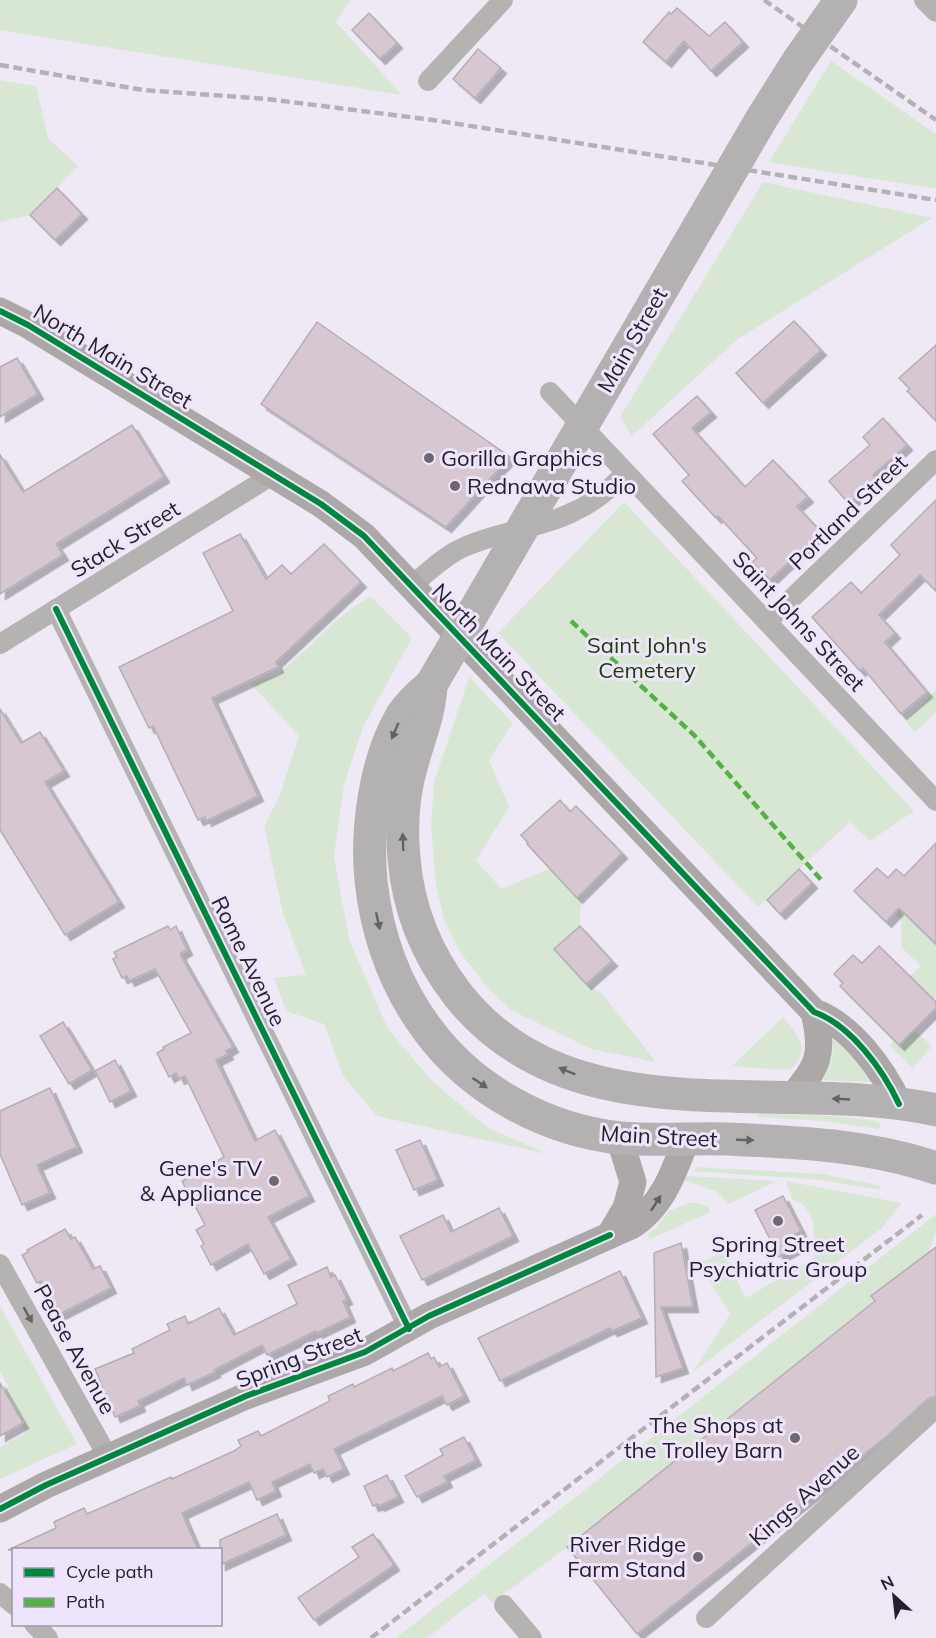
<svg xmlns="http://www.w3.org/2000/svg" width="936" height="1638" font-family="Mulish,sans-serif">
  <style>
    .green { fill: #d8e7d4 }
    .building { fill: #d7c7d1; stroke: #b5aeb5; stroke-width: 1.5; filter: url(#shadow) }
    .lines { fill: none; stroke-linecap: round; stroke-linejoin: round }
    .street { stroke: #b5b3b2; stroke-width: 20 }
    .secondary { stroke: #aba8a7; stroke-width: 27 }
    .highway { stroke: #b4b1b2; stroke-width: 33 }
    .rail { stroke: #b4b1b5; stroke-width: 4.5; stroke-dasharray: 9 4.5; stroke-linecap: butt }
    .highway-bridge { stroke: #b4b1b2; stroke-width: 33 }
    .quiet { stroke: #55b146; stroke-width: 4.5; stroke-dasharray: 9 4.5; stroke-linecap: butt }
    .cycleway-casing { stroke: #eee4fb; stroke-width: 10 }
    .cycleway { stroke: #00873e; stroke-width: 6 }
    .oneway { fill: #656267 }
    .oneway2 { fill: #615e62 }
    .oneway3 { fill: #666367 }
    .poi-dot { fill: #6c6771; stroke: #eee4fb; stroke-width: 2 }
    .labels { text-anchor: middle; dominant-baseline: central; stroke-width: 6; stroke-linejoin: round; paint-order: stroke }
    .street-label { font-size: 22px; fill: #25212a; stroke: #eee4fb }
    .poi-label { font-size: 22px; fill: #25212a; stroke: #eee4fb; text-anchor: end }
    .park-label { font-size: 22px; fill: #1c4002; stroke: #eee4fb }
  </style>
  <defs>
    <filter id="shadow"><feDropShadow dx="5.5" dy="5.5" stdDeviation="0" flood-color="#0004"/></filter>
  </defs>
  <rect width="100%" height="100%" fill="#efe9f6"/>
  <g class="green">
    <path d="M0 0H351L336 22 402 95 0 30Z"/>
    <path d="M831 61 936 134V189L769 162Z"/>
    <path d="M0 80 36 86 48 138 78 166 30 215 0 222Z"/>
    <path d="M763 182 932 218 738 339 632 436 620 417Z"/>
    <path d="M624 502 914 811 870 841 850 822 758 907 498 633Z"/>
    <path d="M370 596 412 638 363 727 344 785 334 856 349 939 388 1029 432 1081 487 1127 547 1154 377 1116 343 1076 324 1024 286 1011 274 978 306 975 283 913 264 827 279 797 299 736 250 683 279 674 345 613Z"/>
    <path d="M469 677 513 723 489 760 509 807 476 861 502 889 549 869 570 890 574 887 581 894 580 926 555 949 586 984 601 992 656 1062 591 1049 511 1010 486 986 460 952 444 920 436 886 431 827 434 782Z"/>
    <path d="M936 690V712L915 732 905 721Z"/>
    <path d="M899 908 936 944V997L933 1000 910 976 921 966 902 948 901 920 894 913Z"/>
    <path d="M783 1017C798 1035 812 1049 791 1069L780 1070 732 1066Z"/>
    <path d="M914 1030 932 1046 913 1068 889 1045 894 1041 899 1045Z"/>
    <path d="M832 1036 874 1078 871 1082 823 1080 831 1062 833 1048Z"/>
    <path d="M758 1114 835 1116 877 1121 881 1124 879 1129 824 1121 757 1117Z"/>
    <path d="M698 1167 822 1174 881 1186 879 1190 822 1180 692 1171Z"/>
    <path d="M687 1176 777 1181 729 1204 717 1192 684 1180Z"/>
    <path d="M786 1181 902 1203 882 1228 692 1373 730 1314 699 1264 722 1251 746 1298 815 1257 813 1222 805 1206 792 1199Z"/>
    <path d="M688 1203C698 1202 706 1203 711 1212L650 1239 647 1234 656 1228 669 1211Z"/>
    <path d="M936 1214V1232L929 1252 872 1296 875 1301 567 1547 492 1603 484 1594 427 1638H396Z"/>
    <path d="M0 1306 77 1444 0 1479V1447L26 1433 21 1424 23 1423 4 1390 9 1387 0 1372Z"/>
  </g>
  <g class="building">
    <path d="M677 8 709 36 725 22 743 42 711 71 684 41 666 62 643 42 669 12 671 14Z"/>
    <path d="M369 13 397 43 380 59 352 30Z"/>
    <path d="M478 49 501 68 475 98 453 79Z"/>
    <path d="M57 188 82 214 55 240 30 215Z"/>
    <path d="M794 321 821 350 763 403 736 373Z"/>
    <path d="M317 322 510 457 446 527 261 404Z"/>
    <path d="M936 345V421L907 391 910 389 899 378Z"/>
    <path d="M17 358 38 394 0 417V367Z"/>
    <path d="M697 396 711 412 692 428 745 487 773 460 808 497 797 506 821 532 770 580 752 562 757 558 718 516 716 518 682 481 689 475 653 434Z"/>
    <path d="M883 418 907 445 873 475 876 479 849 504 829 481 870 445 863 437Z"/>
    <path d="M132 425 164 477 56 544 63 555 0 594V455L23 492Z"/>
    <path d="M936 500V591L920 575 879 615 895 633 885 642 927 692 901 714 863 668 860 671 812 617 851 582 861 593 900 555 891 545Z"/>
    <path d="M240 534 266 579 282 565 291 574 324 544 361 582 276 662 278 667 212 698 258 796 206 821 205 817 198 820 153 726 149 728 119 667 233 611 203 553Z"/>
    <path d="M0 709 21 743 40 732 64 771 45 782 119 902 65 935 0 830Z"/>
    <path d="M560 800 570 812 576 806 622 853 577 898 527 844 528 843 521 835Z"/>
    <path d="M936 843V944L899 908 886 922 854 891 877 868 888 878 896 869 904 876Z"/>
    <path d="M799 869 812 883 780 914 767 900Z"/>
    <path d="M168 926 170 930 176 926 187 950 181 953V956L233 1047 226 1051 228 1054 216 1060 255 1141 275 1130 309 1196 268 1217 291 1259 264 1274 248 1244 211 1265 201 1246 204 1244 196 1230 205 1225 182 1181 218 1163 217 1161 224 1157 185 1076 179 1079 176 1073 169 1077 157 1053 164 1049 163 1047 191 1033 155 969 129 981 127 976 122 978 113 959 117 957 114 952Z"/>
    <path d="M580 926 612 961 586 984 554 949Z"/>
    <path d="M879 946 936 1002V1008L899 1045 840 986 843 983 834 974 853 955 862 963Z"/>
    <path d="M63 1022 92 1070 69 1084 40 1036Z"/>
    <path d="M115 1060 131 1091 110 1102 95 1071Z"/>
    <path d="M50 1088 77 1147 37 1165 50 1193 22 1205 0 1154V1111Z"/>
    <path d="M420 1140 438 1180 414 1190 396 1150Z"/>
    <path d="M783 1196 801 1231 790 1237 796 1248 779 1257 755 1210Z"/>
    <path d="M499 1208 513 1236 422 1280 400 1236 443 1215 451 1232Z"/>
    <path d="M65 1229 71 1239 75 1237 93 1269 100 1266 111 1288 58 1315 41 1281 37 1283 22 1255 28 1252 27 1250Z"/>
    <path d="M681 1243 693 1307H661L683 1368 656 1377 654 1253Z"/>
    <path d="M936 1247V1396L928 1399 886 1437 637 1634 567 1547 875 1301 871 1296Z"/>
    <path d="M327 1267 331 1277 335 1275 347 1299 343 1301 350 1317 317 1333 316 1331 267 1355 262 1345 214 1370 215 1372 187 1385 184 1378 138 1401 140 1406 115 1417 95 1369 134 1353 132 1349 170 1330 167 1324 185 1316 188 1324 219 1308 234 1335 297 1304 288 1285Z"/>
    <path d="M620 1271 642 1318 612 1331 610 1328 500 1381 478 1338Z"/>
    <path d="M428 1353 431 1359 434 1357 439 1367 447 1363 464 1396 447 1405 442 1396 334 1449 344 1469 327 1477 323 1469 314 1473 310 1464 272 1482 276 1491 257 1500 249 1482 182 1513 198 1550H8L56 1528 54 1522 84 1508 87 1514 171 1477 172 1479 234 1451 241 1446 238 1440 258 1431 261 1436 330 1401 328 1396 353 1384 354 1387 392 1368 393 1371Z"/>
    <path d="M0 1383 23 1423 0 1436Z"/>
    <path d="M464 1437 476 1460 444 1476 447 1482 417 1497 405 1476 443 1455 440 1449Z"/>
    <path d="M387 1475 398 1497 379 1506 378 1504 373 1506 364 1486Z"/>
    <path d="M277 1514 286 1535 220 1565V1540Z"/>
    <path d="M373 1534 394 1565 314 1620 298 1598 359 1557 352 1547Z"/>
  </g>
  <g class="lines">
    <g class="street">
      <path d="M924 0 936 12"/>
      <path d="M428 81 503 0"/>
      <path d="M550 392 936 801"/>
      <path d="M411 586C427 573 443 557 462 548 498 531 540 529 575 511 595 502 610 488 626 473"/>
      <path d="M56 609 409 1329"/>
      <path d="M767 622 936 460"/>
      <path d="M0 644 274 474"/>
      <path d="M0 1264 108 1457"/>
      <path d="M0 1593 14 1605"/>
      <path d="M504 1605 532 1638"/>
      <path d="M706 1618 936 1408"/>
      <path d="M34 1624 48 1638"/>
    </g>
    <g class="secondary">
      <path d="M0 311 28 325 321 504 364 536 814 1012C851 1025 883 1070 899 1104"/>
      <path d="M791 1098C819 1065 824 1055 814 1012"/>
      <path d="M610 1235 626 1208 633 1182 619 1137"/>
      <path d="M0 1509 46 1485 246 1396 365 1352 429 1316 631 1226C662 1207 674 1172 686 1140"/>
    </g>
    <g class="highway">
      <path d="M431 685C420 694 410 703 402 715 375 760 366 829 371 881 377 936 395 986 428 1030 472 1090 546 1130 620 1138 655 1141 691 1138 726 1139 798 1142 868 1145 936 1168"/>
      <path d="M431 685C430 713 419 738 412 764 403 794 401 827 404 858 408 909 427 955 458 995 574 1141 780 1075 936 1110"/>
    </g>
    <g class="rail">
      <path d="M764 0 936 120"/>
      <path d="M0 65 143 90 267 99 433 120 936 200"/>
      <path d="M371 1638 922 1215"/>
    </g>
    <path class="highway-bridge" d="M431 685 762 118 798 61 841 0"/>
    <path class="quiet" d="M571 621 694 735 823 882"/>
    <g class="cycleway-casing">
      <g id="cycleway">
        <path d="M0 311 28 325 321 504 364 536 814 1012C851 1025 883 1070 899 1104"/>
        <path d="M56 609 409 1329"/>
        <path d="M0 1509 46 1485 246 1396 365 1352 429 1316 610 1235"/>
      </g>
    </g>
    <use href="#cycleway" class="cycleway"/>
  </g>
  <defs><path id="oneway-solid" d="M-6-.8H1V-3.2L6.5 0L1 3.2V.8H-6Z" transform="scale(1.5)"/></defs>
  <g class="oneway">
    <use href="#oneway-solid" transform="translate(395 731) rotate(113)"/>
    <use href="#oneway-solid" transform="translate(403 842) rotate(-92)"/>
    <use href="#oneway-solid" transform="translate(378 921) rotate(77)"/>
    <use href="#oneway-solid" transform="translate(567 1071) rotate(-158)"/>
    <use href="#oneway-solid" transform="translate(480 1083) rotate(34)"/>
    <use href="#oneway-solid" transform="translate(841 1099) rotate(-177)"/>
    <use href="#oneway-solid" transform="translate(745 1140) rotate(2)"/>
  </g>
  <use class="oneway2" href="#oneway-solid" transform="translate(656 1203) rotate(-57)"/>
  <use class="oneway3" href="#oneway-solid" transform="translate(28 1315) rotate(61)"/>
  <g class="poi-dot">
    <circle cx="429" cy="458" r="6"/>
    <circle cx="455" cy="486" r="6"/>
    <circle cx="274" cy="1181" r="6"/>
    <circle cx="778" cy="1221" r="6"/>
    <circle cx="795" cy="1438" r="6"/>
    <circle cx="698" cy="1557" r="6"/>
  </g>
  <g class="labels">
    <g class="street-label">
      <text transform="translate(632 340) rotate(-60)">Main Street</text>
      <text transform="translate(113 356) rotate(31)">North Main Street</text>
      <text transform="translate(848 512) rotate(-44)">Portland Street</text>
      <text transform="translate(125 539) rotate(-32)">Stack Street</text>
      <text transform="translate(799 621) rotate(47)">Saint Johns Street</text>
      <text transform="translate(499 652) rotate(46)">North Main Street</text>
      <text transform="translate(249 961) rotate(64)">Rome Avenue</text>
      <text transform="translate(659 1136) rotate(3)">Main Street</text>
      <text transform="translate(75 1349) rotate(61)">Pease Avenue</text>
      <text transform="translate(299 1357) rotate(-21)">Spring Street</text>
      <text transform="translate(804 1495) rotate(-42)">Kings Avenue</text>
    </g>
    <g class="poi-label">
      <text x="441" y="458" text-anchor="start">Gorilla Graphics</text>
      <text x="467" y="486" text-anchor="start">Rednawa Studio</text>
      <text x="262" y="1168">Gene's TV<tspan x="262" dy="25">&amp; Appliance</tspan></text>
      <text x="778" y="1244" text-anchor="middle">Spring Street<tspan x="778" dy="25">Psychiatric Group</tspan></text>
      <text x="783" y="1425">The Shops at<tspan x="783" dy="25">the Trolley Barn</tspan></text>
      <text x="686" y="1544">River Ridge<tspan x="686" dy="25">Farm Stand</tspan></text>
    </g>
    <g class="park-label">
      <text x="647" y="645">Saint John's<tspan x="647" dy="25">Cemetery</tspan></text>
    </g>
  </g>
  <rect x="12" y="1548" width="210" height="78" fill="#eee4fb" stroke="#9e96a7" stroke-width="1.5"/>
  <rect x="24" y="1568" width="30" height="9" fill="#00873e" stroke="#9e96a7" stroke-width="1.5"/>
  <text x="66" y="1578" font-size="18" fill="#25212a">Cycle path</text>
  <rect x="24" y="1598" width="30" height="9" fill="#55b146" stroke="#9e96a7" stroke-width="1.5"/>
  <text x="66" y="1608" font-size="18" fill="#25212a">Path</text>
  <g transform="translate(894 1596) rotate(333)" stroke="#eee4fb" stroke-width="4.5" paint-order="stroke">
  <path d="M0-4.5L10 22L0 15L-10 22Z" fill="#25212a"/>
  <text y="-9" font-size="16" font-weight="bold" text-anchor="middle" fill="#25212a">N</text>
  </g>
</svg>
